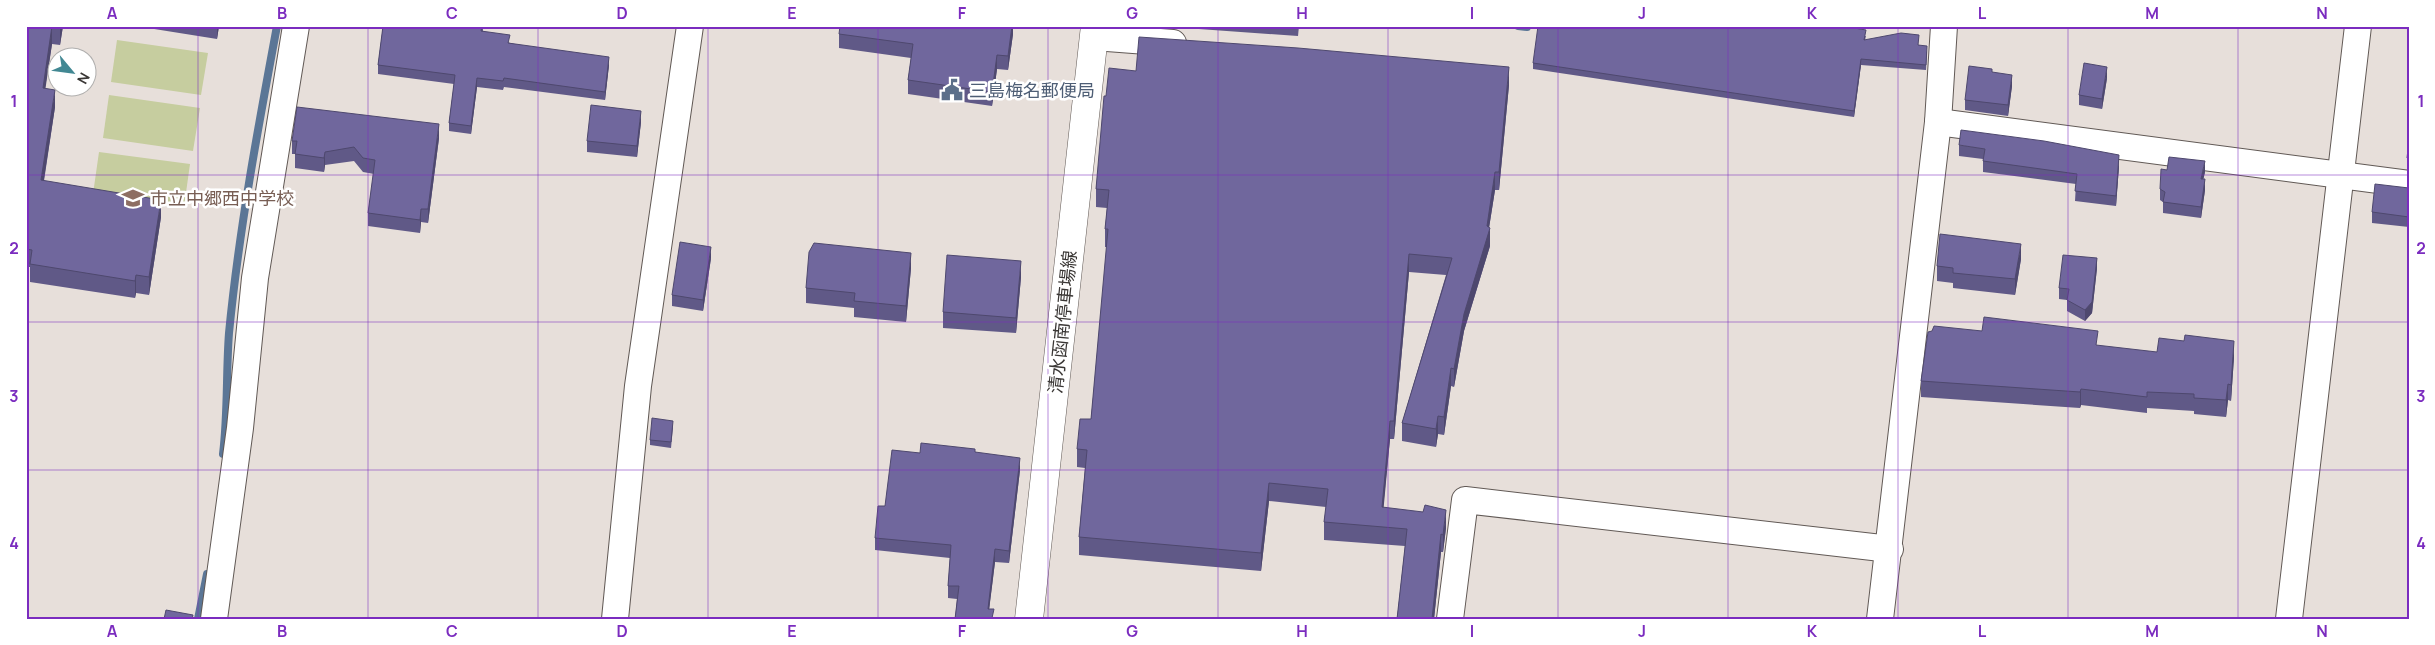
<svg xmlns="http://www.w3.org/2000/svg" width="2435" height="645" font-family="Manrope,'Noto Sans JP',sans-serif">
  <style>
    .green { fill: #c6cd9f }
    .lines { fill: none; stroke-linecap: round; stroke-linejoin: round }
    .stream { stroke: #5b7696; stroke-width: 8 }
    .minor-casing { stroke: #615955; stroke-width: 28 }
    .major-casing { stroke: #615955; stroke-width: 29 }
    .minor { stroke: #fff; stroke-width: 26 }
    .major { stroke: #fff; stroke-width: 28 }
    .wall { fill: #605987 }
    .shaded-wall { fill: #4e486e }
    .building { fill: #70679d; stroke: #4e486e }
    .grid { fill: none; stroke: #7b2cbf; stroke-width: 1; stroke-opacity: 0.55 }
    .labels { text-anchor: middle; dominant-baseline: central; stroke-width: 5; stroke-linejoin: round; paint-order: stroke }
    .service-label { font-size: 18px; fill: #4e5e75; stroke: #fff; text-anchor: start }
    .education-label { font-size: 18px; fill: #785e54; stroke: #fff; text-anchor: start }
    .street-label { font-size: 18px; fill: #3a3735; stroke: #fff }
    .neatline { fill: none; stroke: #7b2cbf; stroke-width: 2 }
    .grid-label { font-size: 16px; text-anchor: middle; font-weight: bold; fill: #7b2cbf }
  </style>
  <rect width="100%" height="100%" fill="#e7dfda"/>
  <g class="green">
    <path d="M117 40 208 53 201 95 111 82Z"/>
    <path d="M109 95 200 108 193 151 103 138Z"/>
    <path d="M99 152 190 164 184 207 93 194Z"/>
  </g>
  <g class="lines">
    <g class="stream">
      <path d="M1518 26 1527 27"/>
      <path d="M223 454C228 414 226 373 229 333 239 230 258 128 277 26"/>
      <path d="M198 619 207 574"/>
    </g>
    <g class="minor-casing">
      <g id="minor">
        <path d="M1094 37 1173 43"/>
        <path d="M1938 122 2409 184"/>
        <path d="M214 619 240 428 255 278 296 26"/>
        <path d="M615 619 638 386 690 26"/>
        <path d="M1450 619 1465 500 1890 549"/>
        <path d="M1880 619 1938 122 1944 26"/>
        <path d="M2289 619 2358 26"/>
      </g>
    </g>
    <g class="major-casing">
      <path id="major" d="M1029 619 1095 26"/>
    </g>
    <use href="#minor" class="minor"/>
    <use href="#major" class="major"/>
  </g>
  <g class="wall">
    <path d="M26 26H63L60 45 52 44 45 88 55 107 44 181 161 217 149 295 136 293 135 298 30 282V267H26Z"/>
    <path d="M148 26H219L217 39 148 28Z"/>
    <path d="M383 26H483V31L510 43 609 65 605 100 504 87 503 90 477 87 471 134 449 131V123L454 84 378 74V65Z"/>
    <path d="M1013 26V34L1008 70 997 69 992 106 908 94V80L911 58 839 48V34Z"/>
    <path d="M1157 26H1299L1298 36Z"/>
    <path d="M1866 36 1865 40 1919 45 1927 52 1926 70 1861 65 1854 117 1533 69V63Z"/>
    <path d="M1136 71 1509 85 1499 190H1495L1489 228 1490 246 1464 331 1454 387 1451 386 1444 435 1438 434 1436 447 1402 441V423L1446 275 1409 272 1394 439H1390L1383 508 1446 528 1443 552H1441L1434 619H1397L1405 546 1324 540V522L1326 507 1269 501 1261 571 1079 555V537L1085 468 1077 467V449L1091 419 1107 247H1105V229L1107 208 1096 207V189L1106 96Z"/>
    <path d="M1992 73 2012 86 2008 116 1965 110V100Z"/>
    <path d="M2107 78 2102 109 2079 105V95Z"/>
    <path d="M641 122 637 157 587 152V141Z"/>
    <path d="M439 138 428 223 421 222 420 233 368 226V213L374 174 363 172 354 161 325 165 324 172 295 168V154H292V141Z"/>
    <path d="M2409 140V169H2407V158Z"/>
    <path d="M1959 145 2119 166 2116 206 2075 201 2076 184 1983 172V159L1959 156Z"/>
    <path d="M2205 172 2203 179 2205 190 2201 218 2163 213V202L2160 200V189Z"/>
    <path d="M2409 188V227L2372 223V212Z"/>
    <path d="M711 258 703 311 672 306V295Z"/>
    <path d="M2021 259 2015 295 1953 288V283L1937 281V266Z"/>
    <path d="M911 268 906 322 854 317V308L806 303V288Z"/>
    <path d="M2097 268 2092 313 2085 321 2067 311V300L2059 299V288Z"/>
    <path d="M1021 277 1016 333 943 328V312Z"/>
    <path d="M2157 352 2234 357 2231 401 2228 400 2226 417 2194 414V411L2147 408V413L2081 405 2080 408 1921 397V381Z"/>
    <path d="M673 427 671 448 650 445V440Z"/>
    <path d="M975 452 1020 470 1009 563 995 562 989 609 955 619 957 599 948 598V586L950 558 875 550V538L920 453Z"/>
  </g>
  <g class="shaded-wall">
    <path d="M52 26V44L43 105V88Z"/>
    <path d="M60 26H63L60 45Z"/>
    <path d="M217 26H219L217 39Z"/>
    <path d="M1012 26H1013V34L1008 70V56Z"/>
    <path d="M997 55V69L992 106V92Z"/>
    <path d="M609 57V65L605 100V92Z"/>
    <path d="M1861 59V65L1854 117V111Z"/>
    <path d="M1509 67V85L1499 190V172Z"/>
    <path d="M2107 67V78L2102 109V99Z"/>
    <path d="M2012 75V86L2008 116V105Z"/>
    <path d="M477 78V87L471 134V126Z"/>
    <path d="M55 90V107L41 198V180Z"/>
    <path d="M641 111V122L637 157V146Z"/>
    <path d="M439 124V138L428 223V209Z"/>
    <path d="M325 152V165L324 172V158Z"/>
    <path d="M2119 155V166L2116 206V196Z"/>
    <path d="M2205 161V172L2201 190V179Z"/>
    <path d="M1495 172V190L1488 234 1490 228V246L1464 331 1454 387V369L1464 314 1487 226Z"/>
    <path d="M2205 179V190L2201 218V207Z"/>
    <path d="M161 200V217L149 295V277Z"/>
    <path d="M421 209V222L420 233V220Z"/>
    <path d="M2021 244V259L2015 295V279Z"/>
    <path d="M711 247V258L703 311V300Z"/>
    <path d="M911 253V268L906 322V306Z"/>
    <path d="M1409 254V272L1394 439V421Z"/>
    <path d="M2097 258V268L2092 313 2085 321V310Z"/>
    <path d="M1021 261V277L1016 333V318Z"/>
    <path d="M136 275V293L135 298V281Z"/>
    <path d="M2234 341V357L2231 401V385Z"/>
    <path d="M1451 368V386L1444 435V417Z"/>
    <path d="M2228 384V400L2226 417V400Z"/>
    <path d="M2081 389V405L2080 408V392Z"/>
    <path d="M1438 416V434L1436 447V429Z"/>
    <path d="M1390 421V439L1382 525V507Z"/>
    <path d="M1020 458V470L1009 563V551Z"/>
    <path d="M1269 483V501L1261 571V553Z"/>
    <path d="M1446 510V528L1443 552V535Z"/>
    <path d="M1441 534V552L1434 619H1432Z"/>
    <path d="M995 549V562L988 619V609Z"/>
  </g>
  <g class="building">
    <path d="M26 26H52L43 88 55 90 41 180 161 200 149 277 136 275 135 281 30 264 32 250 26 249Z"/>
    <path d="M383 26H482L481 31 510 35 508 43 609 57 605 92 504 78 503 81 477 78 471 126 449 123 455 75 378 65Z"/>
    <path d="M840 26H1012L1008 56 997 55 992 92 908 80 913 44 839 34Z"/>
    <path d="M1538 26H1842L1866 30 1864 40 1901 33 1919 35 1918 45 1927 46 1926 65 1861 59 1854 111 1533 63Z"/>
    <path d="M1139 37 1298 48 1509 67 1499 172H1495L1487 226 1490 228 1464 314 1454 369 1451 368 1444 417 1438 416 1436 429 1402 423 1452 258 1409 254 1394 421H1390L1382 507 1423 512 1425 505 1446 510 1443 535 1441 534 1432 619H1397L1407 529 1324 522 1328 489 1269 483 1261 553 1079 537 1087 450 1077 449 1080 419H1091L1108 229H1105L1109 190 1096 189 1104 96H1106L1109 68 1136 71Z"/>
    <path d="M2084 63 2107 67 2102 99 2079 95Z"/>
    <path d="M1969 66 1992 69V72L2012 75 2008 105 1965 100Z"/>
    <path d="M591 105 641 111 637 146 587 141Z"/>
    <path d="M297 107 439 124 428 209H421L420 220 368 213 375 160 363 158 354 147 325 152 324 158 295 154 297 141H292Z"/>
    <path d="M1961 130 2044 141 2119 155 2116 196 2075 191 2077 174 1983 161 1985 149 1959 145Z"/>
    <path d="M2409 140V158H2407Z"/>
    <path d="M2169 157 2205 161 2201 179H2205L2201 207 2163 202 2165 192 2160 189 2161 169 2167 170Z"/>
    <path d="M2375 184 2409 188V217L2372 212Z"/>
    <path d="M1940 234 2021 244 2015 279 1953 273V268L1937 266Z"/>
    <path d="M680 242 711 247 703 300 672 295Z"/>
    <path d="M814 243 911 253 906 306 854 301 855 293 806 288 809 252Z"/>
    <path d="M947 255 1021 261 1016 318 943 312Z"/>
    <path d="M2063 255 2097 258 2092 302 2085 310 2067 300 2069 289 2059 288Z"/>
    <path d="M1984 317 2098 331 2096 345 2157 352 2159 338 2184 341 2185 335 2234 341 2231 385 2228 384 2226 400 2194 398V394L2147 392V397L2081 389 2080 392 1921 381 1928 332 1932 331 1934 326 1982 331Z"/>
    <path d="M652 418 673 421 671 442 650 440Z"/>
    <path d="M921 443 975 449V452L1020 458 1009 551 995 549 988 609H994L992 618 997 619H955L959 586H948L951 545 875 538 878 506H885L892 450 920 453Z"/>
    <path d="M166 610 193 615 192 619H164Z"/>
  </g>
  <path class="grid" d="M198 26V619M368 26V619M538 26V619M708 26V619M878 26V619M1048 26V619M1218 26V619M1388 26V619M1558 26V619M1728 26V619M1898 26V619M2068 26V619M2238 26V619M26 175H2409M26 322H2409M26 470H2409"/>
  <defs>
    <g id="civic-bare" transform="scale(1.725)"><path d="M-.6-6.5H3V-4.5H.6V-3L4-1V1h2V6H-6V1h2V-1L-.6-3ZM-1.2 2.5V6h2.4V2.5Z" fill="#5c6f8a" stroke="#fff" stroke-width="2.5" paint-order="stroke"/></g>
    <g id="school-bare" transform="scale(1.725)"><path d="M0-5L7-2L0 1L-7-2ZM-4 1L0 2.5L4 1V4Q0 6-4 4Z" fill="#8d6e63" stroke="#fff" stroke-width="2.5" paint-order="stroke"/></g>
  </defs>
  <g fill-rule="evenodd">
    <use href="#civic-bare" x="952" y="90"/>
    <use href="#school-bare" x="133" y="198"/>
  </g>
  <g class="labels">
    <g class="service-label">
      <text x="969" y="90">三島梅名郵便局</text>
    </g>
    <g class="education-label">
      <text x="150" y="198">市立中郷西中学校</text>
    </g>
    <g class="street-label">
      <text transform="translate(1062 322) rotate(-84)">清水函南停車場線</text>
    </g>
  </g>
  <rect width="2435" height="645" fill="none" stroke="#ffffff" stroke-width="55"/>
  <g transform="translate(72 72) rotate(119)"><circle r="24" fill="#ffffff" stroke="#b0afae"/>
  <path d="M0-4L9 19L0 12L-9 19Z" fill="#428893"/>
  <text y="-8" font-size="14" font-weight="bold" text-anchor="middle" fill="#3a3735">N</text>
  </g>
  <rect x="28" y="28" width="2380" height="590" class="neatline"/>
  <g class="grid-label">
    <text x="112" y="19">A</text>
    <text x="282" y="19">B</text>
    <text x="452" y="19">C</text>
    <text x="622" y="19">D</text>
    <text x="792" y="19">E</text>
    <text x="962" y="19">F</text>
    <text x="1132" y="19">G</text>
    <text x="1302" y="19">H</text>
    <text x="1472" y="19">I</text>
    <text x="1642" y="19">J</text>
    <text x="1812" y="19">K</text>
    <text x="1982" y="19">L</text>
    <text x="2152" y="19">M</text>
    <text x="2322" y="19">N</text>
    <text x="14" y="107">1</text>
    <text x="2421" y="107">1</text>
    <text x="14" y="254">2</text>
    <text x="2421" y="254">2</text>
    <text x="14" y="402">3</text>
    <text x="2421" y="402">3</text>
    <text x="14" y="549">4</text>
    <text x="2421" y="549">4</text>
    <text x="112" y="637">A</text>
    <text x="282" y="637">B</text>
    <text x="452" y="637">C</text>
    <text x="622" y="637">D</text>
    <text x="792" y="637">E</text>
    <text x="962" y="637">F</text>
    <text x="1132" y="637">G</text>
    <text x="1302" y="637">H</text>
    <text x="1472" y="637">I</text>
    <text x="1642" y="637">J</text>
    <text x="1812" y="637">K</text>
    <text x="1982" y="637">L</text>
    <text x="2152" y="637">M</text>
    <text x="2322" y="637">N</text>
  </g>
</svg>
